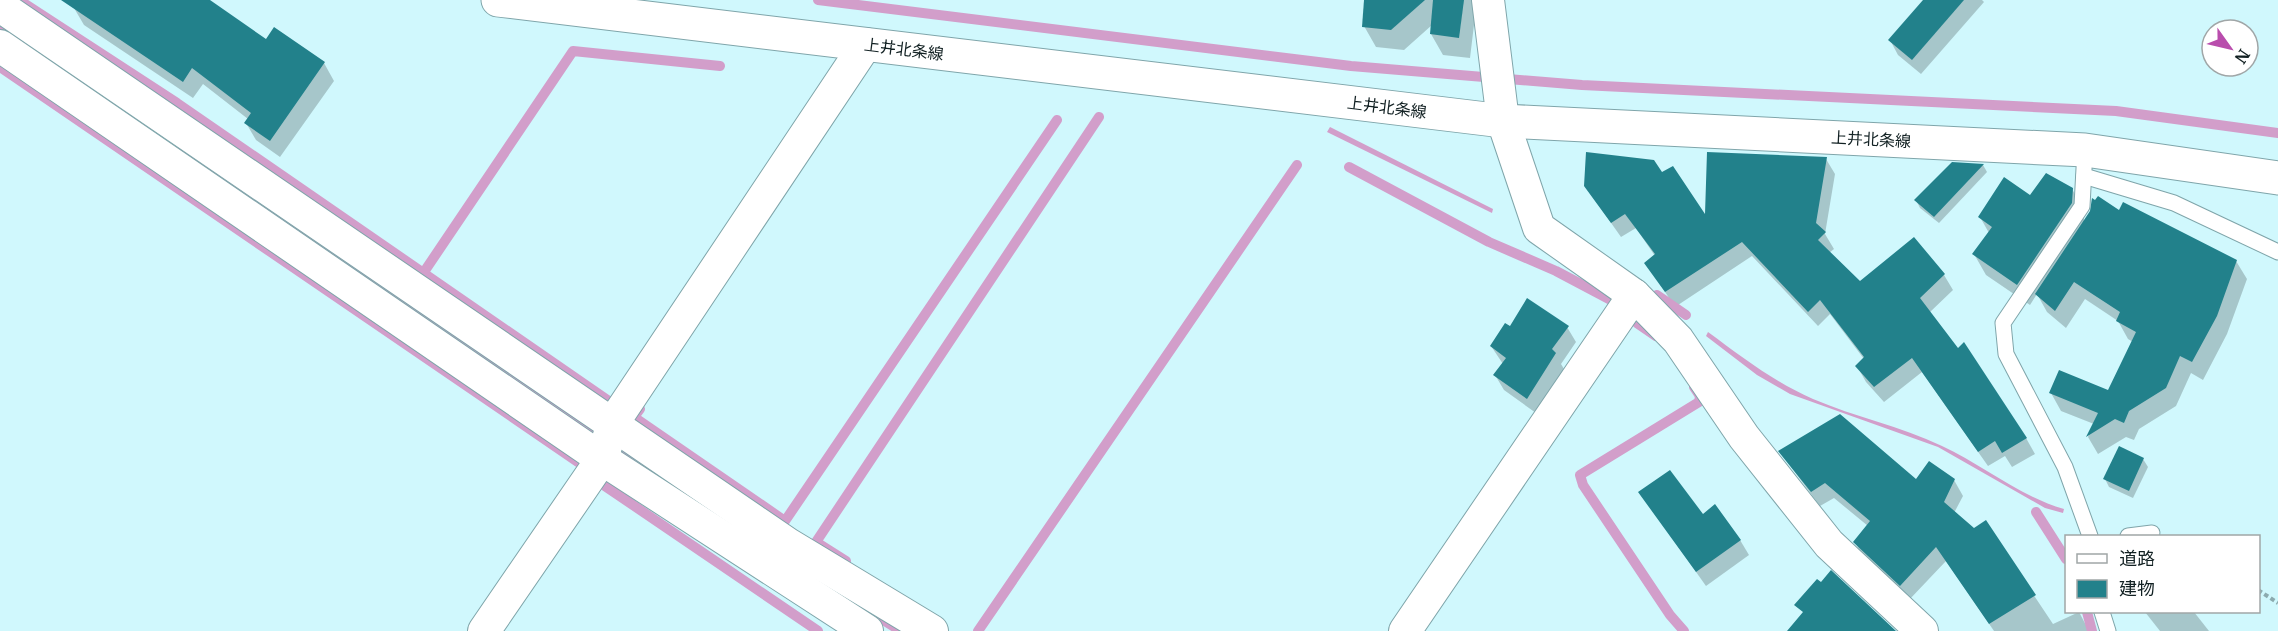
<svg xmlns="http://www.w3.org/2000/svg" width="2278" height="631" font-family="Merriweather,'Noto Sans JP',serif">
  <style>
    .water { fill: #d29eca }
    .shadow { fill: #0003 }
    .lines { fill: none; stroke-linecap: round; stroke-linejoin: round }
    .stream { stroke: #d29eca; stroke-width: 10 }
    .building { fill: #22818b }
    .service-casing { stroke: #7fa5aa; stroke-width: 17 }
    .minor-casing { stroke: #7fa5aa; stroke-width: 34 }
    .secondary-casing { stroke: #7fa5aa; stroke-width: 35 }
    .path { stroke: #8cabaf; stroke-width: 4; stroke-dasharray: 4.5 3; stroke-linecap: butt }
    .service { stroke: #fff; stroke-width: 15 }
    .minor { stroke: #fff; stroke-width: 32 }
    .secondary { stroke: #fff; stroke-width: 33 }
    .labels { text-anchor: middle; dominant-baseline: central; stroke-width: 5; stroke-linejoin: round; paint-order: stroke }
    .street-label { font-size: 16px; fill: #122123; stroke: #fff }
  </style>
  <rect width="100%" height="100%" fill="#d0f8fd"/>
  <g class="water">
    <path d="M1330 127 1493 209 1492 213 1327 132Z"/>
    <path d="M1708 332C1742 357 1774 382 1813 399 1855 417 1900 426 1942 446 1983 465 2019 496 2064 509L2063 513 2045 508 1938 447 1790 394 1757 375 1706 336Z"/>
  </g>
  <g class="shadow">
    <path d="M79 0H207L266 41 275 29 324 63 334 81 280 157 256 140 246 123 248 119 203 84 193 98 84 25 74 8Z"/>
    <path d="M1365 0H1477L1470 58 1443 55 1431 34 1432 25 1404 50 1376 47 1364 26Z"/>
    <path d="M1925 0H1982L1984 2 1921 74 1898 55 1890 40Z"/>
    <path d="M1826 159 1835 174 1825 234 1834 249 1829 253 1859 283 1944 275 1953 290 1929 313 2026 438 2035 454 2012 467 2005 456 1988 466 1922 372 1884 402 1866 382 1857 366 1864 359 1830 314 1818 326 1752 256 1675 307 1646 263 1655 256 1636 228 1621 237 1585 186 1662 174 1706 218Z"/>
    <path d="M1953 164 1983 165 1987 172 1939 223 1920 208 1916 200Z"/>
    <path d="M2072 189 2084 210V224L2120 212 2236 261 2247 279 2227 334 2203 380 2191 373 2176 406 2139 429 2134 440 2126 437 2098 454 2088 437 2094 424 2061 411 2051 393 2109 392 2133 342 2128 339 2118 321 2085 299 2066 328 2047 312 2037 294 2030 305 1986 275 1974 254 1989 233 1980 217 2031 197Z"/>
    <path d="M1510 327H1567L1576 342 1561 364 1564 369 1536 413 1504 390 1495 375 1503 364 1491 346Z"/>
    <path d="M1780 452 1917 481 1954 480 1963 496 1954 513 1974 530 1985 522 2053 624 2079 612 2089 631H1994L1946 561 1909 600 1864 558 1855 542 1868 526 1834 498 1820 506Z"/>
    <path d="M2143 459 2148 467 2133 498 2109 487 2105 479Z"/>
    <path d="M1640 493 1702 516 1740 540 1749 555 1706 586Z"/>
    <path d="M2145 612H2194L2209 631H2160Z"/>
  </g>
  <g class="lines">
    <g class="stream">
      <path d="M19 0 177 103 609 401"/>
      <path d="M818 0 1351 66 1582 85 2116 111 2278 133"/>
      <path d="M0 28 17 40"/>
      <path d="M0 67 578 462"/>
      <path d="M181 151 670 482"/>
      <path d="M1349 167 1489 242 1556 271 1609 299"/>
      <path d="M424 272 573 51 720 66"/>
      <path d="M1657 295 1686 315"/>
      <path d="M1637 323 1656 336"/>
      <path d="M640 409 634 417 785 521 1057 120"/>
      <path d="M605 486 818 631"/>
      <path d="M2036 512 2066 559"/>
      <path d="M846 561 816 542 1099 117"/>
      <path d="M2087 612 2092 631"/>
      <path d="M880 618 901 631"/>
      <path d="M978 631 1297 165"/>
      <path d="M1684 631 1670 615 1583 485 1580 475 1699 402 1700 396 1694 387"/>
    </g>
  </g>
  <g class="building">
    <path d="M61 0H210L266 39 274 27 325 62 270 141 244 123 251 113 192 68 183 82Z"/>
    <path d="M1364 0H1425L1391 30 1362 27Z"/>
    <path d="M1433 0H1464L1459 38 1430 34Z"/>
    <path d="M1923 0H1964L1912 60 1888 40Z"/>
    <path d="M1586 152 1654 160 1662 172 1673 166 1705 214 1707 152 1827 157 1816 223 1826 232 1818 240 1860 281 1914 237 1945 274 1920 298 1958 348 1964 342 2027 438 2002 453 1995 441 1978 452 1912 358 1874 387 1855 366 1864 357 1820 300 1808 312 1742 242 1665 292 1644 263 1655 254 1625 214 1611 223 1584 186Z"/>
    <path d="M1952 162 1984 164 1934 217 1914 200Z"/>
    <path d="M2046 173 2073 188 2072 203 2017 285 1972 254 1992 227 1978 217 2004 177 2030 195Z"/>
    <path d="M2098 196 2119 210 2123 202 2237 260 2217 316 2192 362 2180 356 2166 388 2129 411 2124 423 2115 419 2086 437 2098 413 2049 393 2059 370 2108 390 2136 332 2116 321 2120 312 2074 282 2055 311 2035 294 2090 211 2092 198 2095 200Z"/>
    <path d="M1527 298 1569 326 1552 349 1556 353 1527 399 1493 375 1506 358 1490 346 1505 323 1510 326Z"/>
    <path d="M1840 414 1916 479 1929 461 1955 479 1944 502 1974 528 1986 520 2036 595 1989 624 1936 547 1900 586 1853 542 1870 521 1825 483 1811 492 1778 451Z"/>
    <path d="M2119 446 2144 458 2129 491 2103 479Z"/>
    <path d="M1670 470 1703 514 1715 504 1741 540 1696 572 1638 492Z"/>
    <path d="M1831 570 1896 631H1787L1803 612 1794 605 1817 579 1821 582Z"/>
  </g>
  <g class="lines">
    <g class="service-casing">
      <g id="service">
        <path d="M2085 150 2082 206 2003 323 2006 354 2065 467 2090 536"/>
        <path d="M2084 176 2174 203 2278 252"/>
        <path d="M2128 536 2152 533"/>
        <path d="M2102 612 2108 631"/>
      </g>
    </g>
    <g class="minor-casing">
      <g id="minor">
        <path d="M1488 0 1503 121 1539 228 1634 295 1678 340 1744 437 1829 544 1922 631"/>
        <path d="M0 6 788 544 932 631"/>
        <path d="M0 46 602 459 867 631"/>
        <path d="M484 631 602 459 613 423 866 44"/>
        <path d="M1405 631 1634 295"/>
      </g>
    </g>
    <g class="secondary-casing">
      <path id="secondary" d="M498 0 1503 121 2085 150 2278 178"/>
    </g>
    <path class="path" d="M2258 590 2278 603"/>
    <use href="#service" class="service"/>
    <use href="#minor" class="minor"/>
    <use href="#secondary" class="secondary"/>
  </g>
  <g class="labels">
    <g class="street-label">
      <text transform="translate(904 49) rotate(7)">上井北条線</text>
      <text transform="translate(1387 107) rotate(7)">上井北条線</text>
      <text transform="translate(1871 139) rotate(3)">上井北条線</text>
    </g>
  </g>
  <rect x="2065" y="535" width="195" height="78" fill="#ffffff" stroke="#a0a6a7" stroke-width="1.5"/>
  <rect x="2077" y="554" width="30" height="9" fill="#ffffff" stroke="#a0a6a7" stroke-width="1.5"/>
  <text x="2119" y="565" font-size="18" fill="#122123">道路</text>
  <rect x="2077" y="580" width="30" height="18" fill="#22818b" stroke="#a0a6a7" stroke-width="1.5"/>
  <text x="2119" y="595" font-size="18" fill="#122123">建物</text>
  <g transform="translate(2230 48) rotate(124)"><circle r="28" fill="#ffffff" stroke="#a0a6a7" stroke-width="1.5"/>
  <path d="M0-4.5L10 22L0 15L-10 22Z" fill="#b94dad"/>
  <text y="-9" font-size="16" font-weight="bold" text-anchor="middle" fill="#122123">N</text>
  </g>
</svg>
